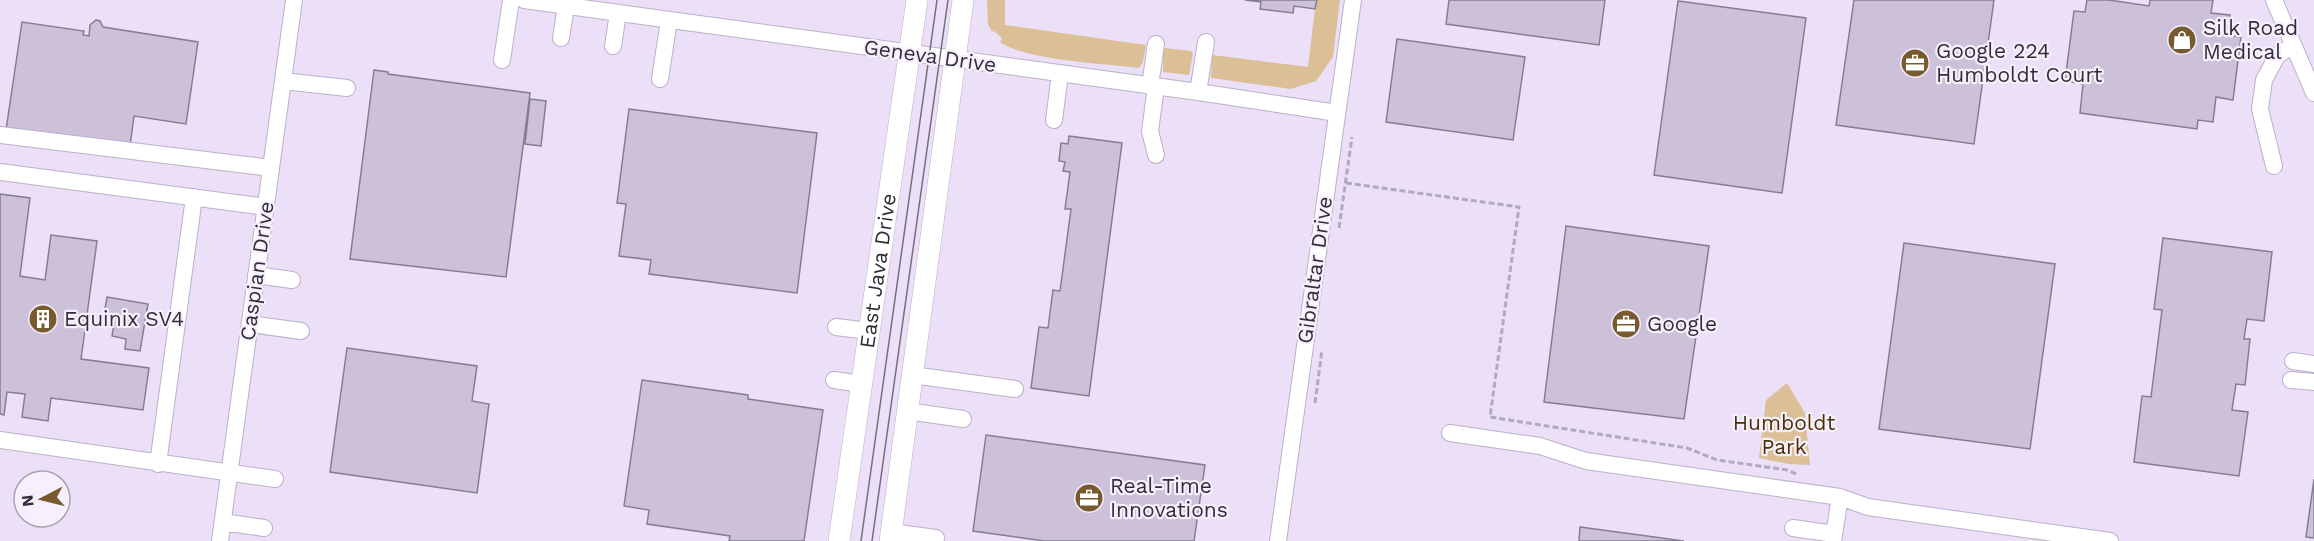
<svg xmlns="http://www.w3.org/2000/svg" width="2314" height="541" font-family="'Work Sans',sans-serif">
<style>
.green{fill:#dbbf96}
.building{fill:#ccc1d9;stroke:#877d93;stroke-width:1.5}
.lines{fill:none;stroke-linecap:round;stroke-linejoin:round}
.minor-casing{stroke:#bbb0c7;stroke-width:18}
.major-casing{stroke:#bbb0c7;stroke-width:22}
.path{stroke:#b2a9bd;stroke-width:3;stroke-dasharray:6 3;stroke-linecap:butt}
.minor{stroke:#fff;stroke-width:16}
.major{stroke:#fff;stroke-width:21}
.tram{stroke:#756f7d;stroke-width:1.5}
.labels{text-anchor:middle;stroke-width:4.5;stroke-linejoin:round;paint-order:stroke}
.poi-label{font-size:21px;fill:#322e37;stroke:#f6effe;text-anchor:start}
.street-label{font-size:21px;fill:#322e37;stroke:#f6effe}
.park-label{font-size:21px;fill:#4c3100;stroke:#f6effe}
</style>
<rect width="100%" height="100%" fill="#ebe0f8"/>
<path class="green" d="M 987,0 L 1005,0 L 1005,25 L 1146,45 L 1143,62 L 1139,68 C 1106,64 1024,60 1000,42 L 1002,38 L 994,31 L 992,32 L 988,24 Z
M 1316,0 L 1340,0 L 1333,57 L 1316,81 L 1291,89 L 1211,78 L 1212,55 L 1308,67 Z
M 1165,48 L 1191,51 L 1193,54 L 1189,75 L 1163,72 L 1163,49 Z
M 1787,383 L 1805,413 L 1810,465 L 1789,464 L 1759,458 L 1766,400 Z"/>
<path class="building" d="M 1245,0 L 1317,0 L 1315,9 L 1294,6 L 1293,13 L 1260,9 L 1261,2 Z
M 1449,0 L 1605,0 L 1599,45 L 1446,24 Z
M 1854,0 L 1994,0 L 1974,144 L 1836,125 Z
M 2087,0 L 2109,0 L 2149,6 L 2150,0 L 2213,0 L 2211,13 L 2230,15 L 2227,35 L 2241,37 L 2233,100 L 2216,97 L 2213,122 L 2198,120 L 2197,129 L 2080,113 L 2083,84 L 2065,81 L 2074,11 L 2085,12 Z
M 1678,1 L 1806,18 L 1782,193 L 1654,175 Z
M 96,20 L 100,21 L 103,27 L 198,42 L 186,124 L 134,116 L 130,146 L 6,130 L 22,22 L 84,31 L 83,35 L 89,36 L 90,25 Z
M 1397,39 L 1525,57 L 1513,140 L 1386,122 Z
M 374,70 L 388,72 L 388,74 L 530,93 L 506,277 L 350,259 Z
M 530,99 L 546,101 L 541,146 L 525,144 Z
M 629,109 L 817,133 L 797,293 L 649,274 L 651,260 L 619,256 L 626,204 L 617,203 Z
M 1069,136 L 1122,143 L 1089,396 L 1031,388 L 1039,327 L 1048,328 L 1053,290 L 1060,291 L 1071,209 L 1065,209 L 1070,172 L 1063,171 L 1065,162 L 1059,161 L 1061,143 L 1068,144 Z
M 0,194 L 30,198 L 20,276 L 45,280 L 51,235 L 97,241 L 81,359 L 149,368 L 143,410 L 51,398 L 48,421 L 22,417 L 25,394 L 7,392 L 4,415 L 0,414 Z
M 1566,226 L 1709,246 L 1684,419 L 1544,402 Z
M 2163,238 L 2272,252 L 2264,321 L 2247,319 L 2244,339 L 2250,339 L 2245,385 L 2236,384 L 2232,410 L 2248,412 L 2239,476 L 2134,462 L 2142,396 L 2151,397 L 2162,310 L 2154,309 Z
M 1904,243 L 2055,264 L 2030,449 L 1879,429 Z
M 107,297 L 148,304 L 140,351 L 125,349 L 126,339 L 112,336 L 114,323 L 103,321 Z
M 347,348 L 477,366 L 472,401 L 489,404 L 477,493 L 330,472 Z
M 642,380 L 748,395 L 748,399 L 823,410 L 804,541 L 729,541 L 730,536 L 647,524 L 649,510 L 624,506 Z
M 986,435 L 1205,465 L 1194,541 L 1044,541 L 973,531 Z
M 2314,479 L 2314,538 L 2306,537 Z
M 1580,527 L 1684,541 L 1579,541 Z"/>
<g class="lines">
<g class="minor-casing">
<path id="minor" d="M 524,0 L 1198,92 L 1337,113
M 2274,0 L 2314,93
M 561,38 L 566,6
M 613,46 L 618,13
M 502,60 L 511,0
M 660,79 L 669,20
M 283,81 L 347,88
M 1150,86 L 1156,44
M 1156,87 L 1150,131 L 1156,155
M 1198,92 L 1206,42
M 1054,120 L 1060,74
M 0,135 L 271,168
M 2274,166 L 2260,109 L 2264,80 L 2277,56 L 2293,45
M 0,172 L 266,207
M 256,275 L 292,280
M 250,324 L 301,331
M 836,327 L 869,331
M 2293,361 L 2314,364
M 912,375 L 1015,389
M 834,380 L 861,384
M 2291,380 L 2314,382
M 907,411 L 963,419
M 1450,433 L 1540,446 L 1586,461 L 1840,497 L 1868,507 L 2110,541
M 0,440 L 275,479
M 158,464 L 194,197
M 223,522 L 264,528
M 1793,528 L 1834,534
M 891,532 L 936,538
M 220,541 L 294,0
M 1278,541 L 1353,0
M 1833,541 L 1840,497"/>
</g>
<g class="major-casing">
<g id="major">
<path id="s1" d="M 839,541 L 917,0"/>
<path d="M 890,541 L 963,0"/>
</g>
</g>
<path class="path" d="M 1346,183 L 1519,207 L 1490,417 L 1687,448 L 1717,460 L 1788,470 L 1796,474
M 1339,228 L 1352,137
M 1315,403 L 1322,350"/>
<use href="#minor" class="minor"/>
<use href="#major" class="major"/>
<path class="tram" d="M 861,541 L 937,0
M 872,541 L 948,0"/>
</g>
<defs>
<g id="shop-disc" transform="scale(1.5)"><circle r="9.5" fill="#775a2e" stroke="#f6effe"/><path d="M-5-2.5h2.3a2.7 3.5 0 0 1 5.4 0H5L5.5 6h-11ZM-1.5-2.5h3a1.5 2.3 0 0 0-3 0Z" fill="#fff"/></g>
<g id="office-disc" transform="scale(1.5)"><circle r="9.5" fill="#775a2e" stroke="#f6effe"/><path d="M-6-3h4V-5.5h4V-3h4V5H-6ZM-1-4.5V-3h2v-1.5ZM-6 0V1H6V0Z" fill="#fff"/></g>
<g id="building-disc" transform="scale(1.5)"><circle r="9.5" fill="#775a2e" stroke="#f6effe"/><path d="M-4-6H4V6H1V3H-1V6H-4ZM-2.5-4.3h1.7v1.8h-1.7ZM.8-4.3h1.7v1.8H.8ZM-2.5-1h1.7V.8h-1.7ZM.8-1h1.7V.8H.8Z" fill="#fff"/></g>
</defs>
<g fill-rule="evenodd">
<use href="#shop-disc" x="2182" y="40"/>
<use href="#office-disc" x="1915" y="63"/>
<use href="#building-disc" x="43" y="319"/>
<use href="#office-disc" x="1626" y="324"/>
<use href="#office-disc" x="1089" y="498"/>
</g>
<g class="labels">
<g class="poi-label">
<text x="2203" y="35">Silk Road<tspan x="2203" dy="24">Medical</tspan></text>
<text x="1936" y="58">Google 224<tspan x="1936" dy="24">Humboldt Court</tspan></text>
<text x="64" y="326">Equinix SV4</text>
<text x="1647" y="331">Google</text>
<text x="1110" y="493">Real-Time<tspan x="1110" dy="24">Innovations</tspan></text>
</g>
<g class="street-label">
<text transform="translate(930 56) rotate(8)" y="7">Geneva Drive</text>
<text dy="7" stroke="none"><textPath href="#s1" startOffset="273">East Java Drive</textPath></text>
<text transform="translate(1315 270) rotate(-82)" y="7">Gibraltar Drive</text>
<text transform="translate(257 271) rotate(-82)" y="7">Caspian Drive</text>
</g>
<g class="park-label">
<text x="1784" y="430">Humboldt<tspan x="1784" dy="24">Park</tspan></text>
</g>
</g>
<g transform="translate(42 499) rotate(263)"><circle r="28" fill="#f6effe" stroke="#a8a2ae" stroke-width="1.5"/>
<path d="M0-4.5L10 22L0 15L-10 22Z" fill="#775a2e"/>
<text y="-9" font-size="16" font-weight="bold" text-anchor="middle" fill="#322e37">N</text>
</g>
</svg>
